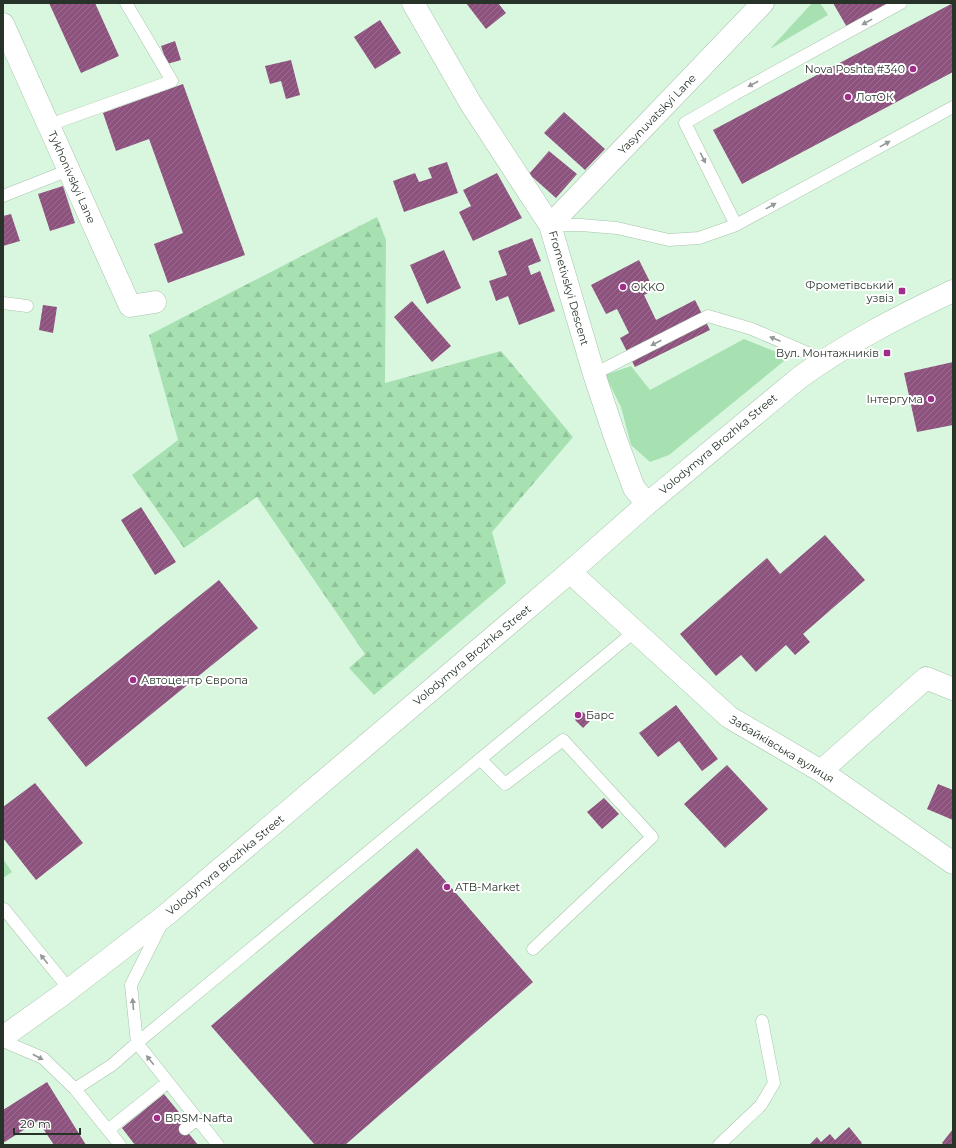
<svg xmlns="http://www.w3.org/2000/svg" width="956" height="1148" font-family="Montserrat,sans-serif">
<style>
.grass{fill:#a7e1b2}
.forest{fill:url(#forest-firs)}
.building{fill:url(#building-hatch)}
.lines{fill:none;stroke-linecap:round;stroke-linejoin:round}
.lane-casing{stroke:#a7c4ac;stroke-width:13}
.street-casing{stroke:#a7c4ac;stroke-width:23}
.secondary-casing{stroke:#a7c4ac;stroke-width:23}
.lane{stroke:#fff;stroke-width:12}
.street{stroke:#fff;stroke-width:22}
.secondary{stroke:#fff;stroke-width:22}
.oneway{fill:#939994}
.poi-dot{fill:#9f2d89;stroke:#fff;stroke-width:1.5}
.labels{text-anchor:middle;stroke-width:4;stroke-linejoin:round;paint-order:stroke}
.poi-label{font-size:11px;fill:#273329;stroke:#fff;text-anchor:start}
.street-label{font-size:11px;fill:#273329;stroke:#fff}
</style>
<defs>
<pattern id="forest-firs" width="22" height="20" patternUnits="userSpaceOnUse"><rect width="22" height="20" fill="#a7e1b2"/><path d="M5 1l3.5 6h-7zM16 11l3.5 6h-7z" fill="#90c299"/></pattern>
<pattern id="building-hatch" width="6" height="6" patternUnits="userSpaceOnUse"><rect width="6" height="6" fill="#8e527f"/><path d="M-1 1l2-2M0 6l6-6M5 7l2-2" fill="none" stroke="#9a6e8f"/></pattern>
</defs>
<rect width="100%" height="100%" fill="#d8f7de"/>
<path class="grass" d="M 812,3 L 820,3 L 828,15 L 770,49 Z
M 744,339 L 789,357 L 669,455 L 650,462 L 631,445 L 621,407 L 605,375 L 631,366 L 650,390 Z
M 3,859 L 12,872 L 3,878 Z"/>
<path class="forest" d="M 377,217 L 386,240 L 385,383 L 501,351 L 573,437 L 492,532 L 506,583 L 374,695 L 349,668 L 365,654 L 257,497 L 184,548 L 132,475 L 178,440 L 149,335 Z"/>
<path class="building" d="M 49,3 L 95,3 L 119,56 L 81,73 Z
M 466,3 L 498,3 L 506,13 L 486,29 Z
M 833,3 L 894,3 L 848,29 Z
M 953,3 L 953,72 L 742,184 L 713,130 Z
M 380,20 L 401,53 L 375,69 L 354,37 Z
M 175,41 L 181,60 L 167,64 L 161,46 Z
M 291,60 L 300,95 L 286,99 L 281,81 L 270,84 L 265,66 Z
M 183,84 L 245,255 L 168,283 L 154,244 L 183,233 L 149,139 L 116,151 L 103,113 Z
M 564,112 L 605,149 L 585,170 L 544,133 Z
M 549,151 L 577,174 L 556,198 L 529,174 Z
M 447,162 L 458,193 L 404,212 L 393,181 L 415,173 L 419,182 L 432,178 L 428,168 Z
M 497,173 L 522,218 L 473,241 L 459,212 L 471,206 L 463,190 Z
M 63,186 L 75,223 L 50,231 L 38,194 Z
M 11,214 L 20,241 L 3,246 L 3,216 Z
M 532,238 L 541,261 L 528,266 L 531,275 L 540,271 L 555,311 L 519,325 L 508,296 L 496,301 L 489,281 L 507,275 L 498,251 Z
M 444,250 L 461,288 L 427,304 L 410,265 Z
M 639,260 L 654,290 L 644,295 L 656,320 L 695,300 L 710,330 L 635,367 L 620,338 L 629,333 L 617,309 L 606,314 L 591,285 Z
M 412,301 L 451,346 L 432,362 L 394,317 Z
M 43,305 L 57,307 L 53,333 L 39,330 Z
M 953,362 L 953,425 L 917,432 L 904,373 Z
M 141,507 L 176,562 L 155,575 L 121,520 Z
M 825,535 L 865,580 L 803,634 L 810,642 L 795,655 L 786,645 L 756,672 L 741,655 L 716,676 L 680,634 L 767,558 L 780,574 Z
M 219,580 L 258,628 L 86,767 L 47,718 Z
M 676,705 L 718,759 L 702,771 L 679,741 L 658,757 L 639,733 Z
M 583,712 L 591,720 L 583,728 L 575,720 Z
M 727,765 L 768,809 L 725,848 L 684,804 Z
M 35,783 L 83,843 L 36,880 L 3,838 L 3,807 Z
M 938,784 L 953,790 L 953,820 L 927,809 Z
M 604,798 L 619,814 L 602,829 L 587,812 Z
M 417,848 L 533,982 L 345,1145 L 315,1145 L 211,1026 Z
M 47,1082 L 86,1145 L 54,1145 L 38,1121 L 3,1143 L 3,1110 Z
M 164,1094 L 182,1116 L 178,1120 L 198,1145 L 135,1145 L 122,1128 Z
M 849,1127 L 862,1143 L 860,1145 L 809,1145 L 817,1137 L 821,1142 L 830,1134 L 835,1140 Z
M 953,1129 L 953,1145 L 944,1145 L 942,1143 Z"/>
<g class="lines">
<g class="lane-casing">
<path id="lane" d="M 49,125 L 172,81 L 126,3
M 3,196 L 69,170
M 550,225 L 581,225 L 617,228 L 669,240 L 699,238 L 736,225 L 953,107
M 736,225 L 685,123 L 735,94 L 901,3
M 3,303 L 27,306
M 594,374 L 708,316 L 752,329 L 824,360
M 480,759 L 505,784 L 563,740 L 652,837 L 533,949
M 3,910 L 4,909 L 69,989
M 162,923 L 131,985 L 137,1043 L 218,1145
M 3,1041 L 43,1058 L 75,1089 L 120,1145
M 75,1089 L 112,1065 L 137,1043 L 634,632
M 185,1129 L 197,1119
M 108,1130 L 168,1082
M 719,1145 L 761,1105 L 774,1083 L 762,1021"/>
</g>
<g class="street-casing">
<path id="street" d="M 413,3 L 471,104 L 550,225 L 594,374 L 615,437 L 634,488 L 647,504
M 3,24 L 130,306 L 155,302
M 550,225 L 763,3
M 570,572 L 729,717 L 821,771 L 953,863
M 821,771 L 926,678 L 953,689"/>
</g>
<g class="secondary-casing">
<path id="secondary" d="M 3,1037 L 62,995 L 166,915 L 570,572 L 647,504 L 799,378 C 847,343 900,316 953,291"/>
</g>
<use href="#lane" class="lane"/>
<use href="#street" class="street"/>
<use href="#secondary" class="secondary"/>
</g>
<defs><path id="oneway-solid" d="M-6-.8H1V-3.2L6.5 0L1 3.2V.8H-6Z"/></defs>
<g class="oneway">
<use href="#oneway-solid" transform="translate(867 22) rotate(151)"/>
<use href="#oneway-solid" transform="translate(753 84) rotate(152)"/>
<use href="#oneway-solid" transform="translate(885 144) rotate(-29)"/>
<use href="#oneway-solid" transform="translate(703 158) rotate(63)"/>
<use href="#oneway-solid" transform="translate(771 206) rotate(-29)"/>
<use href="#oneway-solid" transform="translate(775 339) rotate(-157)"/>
<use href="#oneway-solid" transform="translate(656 343) rotate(153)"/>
<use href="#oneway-solid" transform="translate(44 959) rotate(-129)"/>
<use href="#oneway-solid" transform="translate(133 1004) rotate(-95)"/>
<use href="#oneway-solid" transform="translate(38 1057) rotate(28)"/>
<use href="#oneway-solid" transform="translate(150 1060) rotate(-129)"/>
</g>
<g class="poi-dot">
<circle cx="913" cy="69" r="4"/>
<circle cx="848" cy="97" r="4"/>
<circle cx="623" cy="287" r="4"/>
<rect x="898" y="287" width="8" height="8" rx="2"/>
<rect x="883" y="349" width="8" height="8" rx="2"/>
<circle cx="931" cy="399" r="4"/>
<circle cx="133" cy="680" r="4"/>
<circle cx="578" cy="715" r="4"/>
<circle cx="447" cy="887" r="4"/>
<circle cx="157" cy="1118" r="4"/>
</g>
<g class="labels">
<g class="poi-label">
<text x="905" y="73" text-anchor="end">Nova Poshta #340</text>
<text x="856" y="101">ЛотОК</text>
<text x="894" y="289" text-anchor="end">Фрометівський<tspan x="894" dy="13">узвіз</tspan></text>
<text x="631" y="291">OKKO</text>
<text x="879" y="357" text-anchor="end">Вул. Монтажників</text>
<text x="923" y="403" text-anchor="end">Інтергума</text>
<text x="141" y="684">Автоцентр Європа</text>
<text x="586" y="719">Барс</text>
<text x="455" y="891">ATB-Market</text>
<text x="165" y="1122">BRSM-Nafta</text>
</g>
<g class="street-label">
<text transform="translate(657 114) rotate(-46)" y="4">Yasynuvatskyi Lane</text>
<text transform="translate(72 177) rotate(66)" y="4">Tykhonivskyi Lane</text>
<text transform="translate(569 288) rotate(74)" y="4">Frometivskyi Descent</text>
<text transform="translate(718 444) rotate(-40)" y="4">Volodymyra Brozhka Street</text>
<text transform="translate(472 655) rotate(-40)" y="4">Volodymyra Brozhka Street</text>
<text transform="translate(782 749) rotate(31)" y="4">Забайківська вулиця</text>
<text transform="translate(225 865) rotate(-40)" y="4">Volodymyra Brozhka Street</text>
</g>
</g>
<rect width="956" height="1148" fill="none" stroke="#273329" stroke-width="8"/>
<path d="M14 1128v6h66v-6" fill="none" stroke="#273329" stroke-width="2"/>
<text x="20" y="1128" font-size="12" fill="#273329" stroke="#ffffff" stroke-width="3" paint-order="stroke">20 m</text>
</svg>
